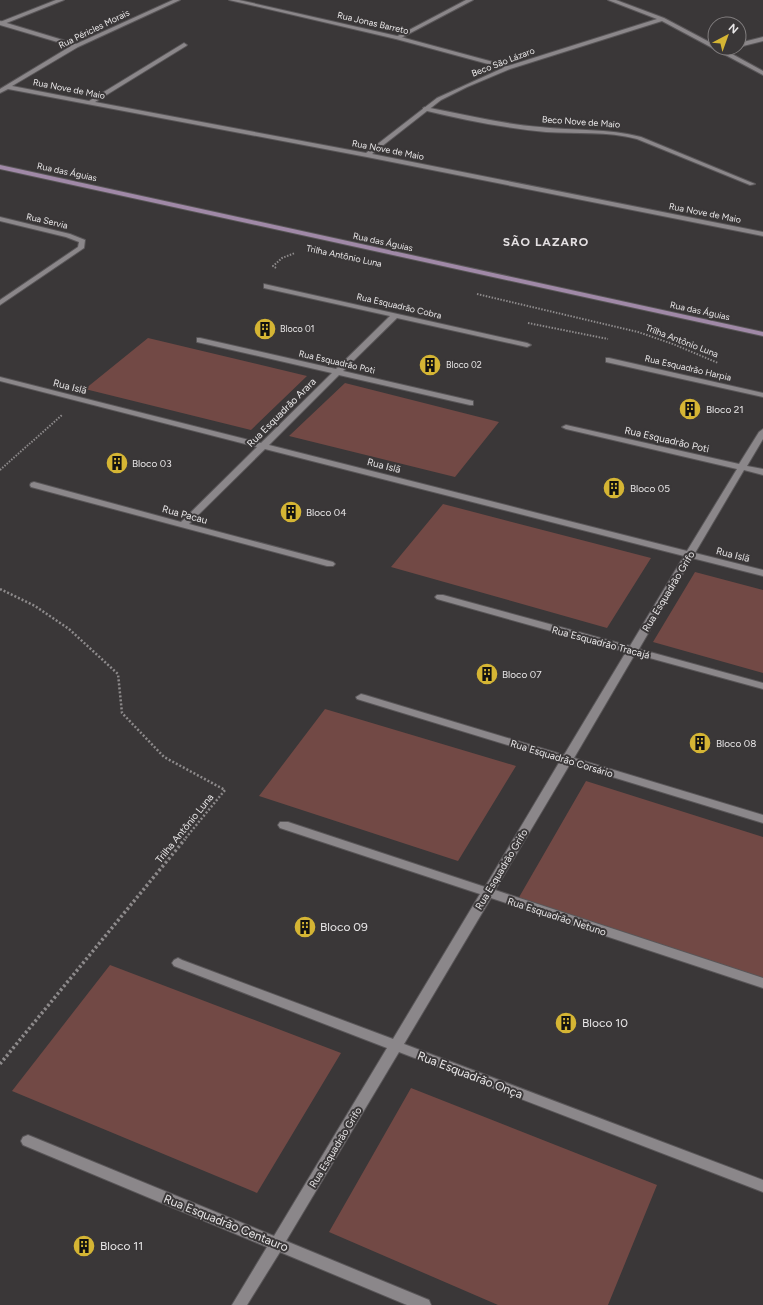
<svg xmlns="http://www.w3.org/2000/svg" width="763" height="1305" font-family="Figtree,sans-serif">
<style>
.green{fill:#724945}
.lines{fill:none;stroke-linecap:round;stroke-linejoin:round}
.lane-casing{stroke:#595658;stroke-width:2}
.street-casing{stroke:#595658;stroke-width:2}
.secondary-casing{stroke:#595658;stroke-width:2}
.path-far2{stroke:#8d8a8b;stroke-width:2;stroke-dasharray:1.5 1.5;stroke-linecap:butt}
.path-far1{stroke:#8d8a8b;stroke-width:2.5;stroke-dasharray:2 2;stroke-linecap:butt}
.path{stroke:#8d8a8b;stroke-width:3.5;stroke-dasharray:2.5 2.5;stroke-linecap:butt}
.lane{fill:#8b878a;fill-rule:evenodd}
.street{fill:#8b878a;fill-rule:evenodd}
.secondary{fill:#a089a7;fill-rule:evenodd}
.labels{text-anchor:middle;stroke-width:4;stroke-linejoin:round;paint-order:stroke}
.far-street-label{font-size:9px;fill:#e9e7e8;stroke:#3a3738}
.far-poi-label{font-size:9px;fill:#e9e7e8;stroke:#3a3738;text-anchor:start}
.street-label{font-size:10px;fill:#e9e7e8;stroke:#3a3738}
.poi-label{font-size:10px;fill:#e9e7e8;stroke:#3a3738;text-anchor:start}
.far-district-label{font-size:12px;font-weight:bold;letter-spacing:1px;fill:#e4e0e2;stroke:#3a3738}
.near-poi-label{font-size:12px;fill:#e9e7e8;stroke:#3a3738;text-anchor:start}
.near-street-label{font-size:12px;fill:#e9e7e8;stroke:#3a3738}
</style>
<rect width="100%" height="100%" fill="#3a3738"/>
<path class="green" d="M 148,338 L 307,376 L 251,430 L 85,389 Z
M 345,383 L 499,422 L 455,477 L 289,436 Z
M 443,504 L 651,558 L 607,628 L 391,567 Z
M 695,572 L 763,590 L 763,673 L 653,642 Z
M 325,709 L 516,766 L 458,861 L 259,796 Z
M 586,781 L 763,837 L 763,983 L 518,899 Z
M 110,965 L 341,1053 L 257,1193 L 12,1091 Z
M 411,1088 L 657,1185 L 608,1305 L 498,1305 L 329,1232 Z"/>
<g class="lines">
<g class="lane-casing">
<path id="lane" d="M 56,0 L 64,0 L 4,24 L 0,24 L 0,22 Z
M 466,0 L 473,0 L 399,39 L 394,38 Z
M 425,107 C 463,114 501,124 540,127 C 574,131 608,128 641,137 L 755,184 L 750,185 L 637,139 C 607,131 577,134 546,132 C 505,128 463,120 423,110 L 423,108 Z"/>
</g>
<g class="street-casing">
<path id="street" d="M 173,0 L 180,0 L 78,47 L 12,86 L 89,101 L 184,43 L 187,45 L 186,46 L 95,102 L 366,153 L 437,98 L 503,68 L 396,39 L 229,0 L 239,0 L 397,36 L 508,66 L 657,19 L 608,0 L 616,0 L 664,18 L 715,45 L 715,48 L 721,48 L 763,71 L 763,75 L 662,21 L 510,69 L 467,87 L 441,100 L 372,154 L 763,232 L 763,236 L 367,157 L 8,89 L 0,93 L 0,89 L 71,46 L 0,25 L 0,21 L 76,44 Z
M 763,37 L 763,41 L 739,47 L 739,43 Z
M 0,217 L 70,234 L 85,240 L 84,248 L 0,305 L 0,300 L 78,247 L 79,242 L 66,237 L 0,221 Z
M 264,284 L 527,343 L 531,345 L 527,347 L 397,318 L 343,371 L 473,401 L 473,405 L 470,405 L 339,375 L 269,445 L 687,551 L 737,469 L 566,429 L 562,427 L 566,425 L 739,464 L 759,432 L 763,429 L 763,439 L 747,466 L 763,469 L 763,475 L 744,470 L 695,553 L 763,570 L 763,576 L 692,558 L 639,649 L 763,683 L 763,689 L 635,654 L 574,758 L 763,815 L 763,823 L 570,764 L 495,890 L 763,978 L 763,988 L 491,898 L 404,1044 L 763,1180 L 763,1192 L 399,1052 L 286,1241 L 429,1300 L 431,1305 L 407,1305 L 280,1252 L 247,1305 L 232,1305 L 267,1247 L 23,1145 L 21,1141 L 23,1137 L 28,1135 L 33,1137 L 274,1236 L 387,1048 L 174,966 L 172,963 L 174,960 L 178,958 L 182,960 L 393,1039 L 480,894 L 280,828 L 278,825 L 280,822 L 288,822 L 485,887 L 560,761 L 357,699 L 356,697 L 361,694 L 365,695 L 564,755 L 626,652 L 437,599 L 435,597 L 437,595 L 443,595 L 630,646 L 684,556 L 265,449 L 189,524 L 333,562 L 335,564 L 333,566 L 327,566 L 31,487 L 30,485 L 31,483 L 34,482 L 181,522 L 257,447 L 0,381 L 0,377 L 261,443 L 332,373 L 197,342 L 197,338 L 200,338 L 336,369 L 390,316 L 264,288 Z
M 606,358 L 609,358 L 763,393 L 763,397 L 606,362 Z"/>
</g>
<g class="secondary-casing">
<path id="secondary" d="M 0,165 L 763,332 L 763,336 L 0,169 Z"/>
</g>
<path class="path-far2" d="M 276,268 L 273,266 L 282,258 L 295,253
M 477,294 L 638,332 L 673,344 L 718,363
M 528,323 L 608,339
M 0,470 L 62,415"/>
<path class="path-far1" d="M 0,589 L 35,606 L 69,629 L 118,674 L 122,713 L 164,757 L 225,790 L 184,840"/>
<path class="path" d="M 0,1064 L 185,839"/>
<use href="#lane" class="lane"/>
<use href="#street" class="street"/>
<use href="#secondary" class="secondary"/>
</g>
<defs>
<g id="building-disc" transform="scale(1.15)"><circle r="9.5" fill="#d5b534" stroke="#3a3738"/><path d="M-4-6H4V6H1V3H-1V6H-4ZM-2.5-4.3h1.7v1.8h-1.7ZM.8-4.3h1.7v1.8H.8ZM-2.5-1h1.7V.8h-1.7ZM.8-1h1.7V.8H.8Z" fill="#111"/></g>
</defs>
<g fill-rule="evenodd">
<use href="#building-disc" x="265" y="329"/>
<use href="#building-disc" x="430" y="365"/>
<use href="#building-disc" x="690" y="409"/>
<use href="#building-disc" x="117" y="463"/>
<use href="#building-disc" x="614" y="488"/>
<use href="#building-disc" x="291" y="512"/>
<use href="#building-disc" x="487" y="674"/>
<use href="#building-disc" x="700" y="743"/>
<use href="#building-disc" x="305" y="927"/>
<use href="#building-disc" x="566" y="1023"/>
<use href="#building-disc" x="84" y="1246"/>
</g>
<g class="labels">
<g class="far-street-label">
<text transform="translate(373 23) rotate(13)" y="3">Rua Jonas Barreto</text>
<text transform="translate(94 29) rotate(-26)" y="3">Rua Péricles Morais</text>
<text transform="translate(503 62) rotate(-21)" y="3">Beco São Lázaro</text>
<text transform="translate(69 89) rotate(11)" y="3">Rua Nove de Maio</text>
<text transform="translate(581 122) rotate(4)" y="3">Beco Nove de Maio</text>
<text transform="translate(388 150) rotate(11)" y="3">Rua Nove de Maio</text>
<text transform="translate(67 172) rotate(12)" y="3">Rua das Águias</text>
<text transform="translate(705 213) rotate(11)" y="3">Rua Nove de Maio</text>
<text transform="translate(47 221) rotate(13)" y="3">Rua Servia</text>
<text transform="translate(383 242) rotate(12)" y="3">Rua das Águias</text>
<text transform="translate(344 256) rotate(12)" y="3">Trilha Antônio Luna</text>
<text transform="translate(399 306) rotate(13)" y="3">Rua Esquadrão Cobra</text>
<text transform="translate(700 311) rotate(12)" y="3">Rua das Águias</text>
<text transform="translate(682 341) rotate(21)" y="3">Trilha Antônio Luna</text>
<text transform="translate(337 362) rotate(13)" y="3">Rua Esquadrão Poti</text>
<text transform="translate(688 368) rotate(13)" y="3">Rua Esquadrão Harpia</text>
</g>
<g class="far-poi-label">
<text x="280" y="332">Bloco 01</text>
<text x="446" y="368">Bloco 02</text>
</g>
<g class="street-label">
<text transform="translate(70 386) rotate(14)" y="4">Rua Islã</text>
<text transform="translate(281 412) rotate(-45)" y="4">Rua Esquadrão Arara</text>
<text transform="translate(667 439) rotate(13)" y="4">Rua Esquadrão Poti</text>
<text transform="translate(384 465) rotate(14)" y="4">Rua Islã</text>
<text transform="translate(185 514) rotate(15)" y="4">Rua Pacau</text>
<text transform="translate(733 554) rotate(14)" y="4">Rua Islã</text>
<text transform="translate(668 591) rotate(-59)" y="4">Rua Esquadrão Grifo</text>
<text transform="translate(601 642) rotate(15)" y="4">Rua Esquadrão Tracajá</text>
<text transform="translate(562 758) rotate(17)" y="4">Rua Esquadrão Corsário</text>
<text transform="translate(184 828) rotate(-51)" y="4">Trilha Antônio Luna</text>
<text transform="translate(501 869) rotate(-59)" y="4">Rua Esquadrão Grifo</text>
<text transform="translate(557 916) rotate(18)" y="4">Rua Esquadrão Netuno</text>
<text transform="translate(335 1147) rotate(-59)" y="4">Rua Esquadrão Grifo</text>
</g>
<g class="poi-label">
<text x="706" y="413">Bloco 21</text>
<text x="132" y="467">Bloco 03</text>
<text x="630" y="492">Bloco 05</text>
<text x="306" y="516">Bloco 04</text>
<text x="502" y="678">Bloco 07</text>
<text x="716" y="747">Bloco 08</text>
</g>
<g class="far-district-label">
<text x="546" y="246">SÃO LAZARO</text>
</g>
<g class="near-poi-label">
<text x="320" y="931">Bloco 09</text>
<text x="582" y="1027">Bloco 10</text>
<text x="100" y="1250">Bloco 11</text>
</g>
<g class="near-street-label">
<text transform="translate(470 1075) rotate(21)" y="4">Rua Esquadrão Onça</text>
<text transform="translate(226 1223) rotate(22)" y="4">Rua Esquadrão Centauro</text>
</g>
</g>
<g transform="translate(727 36) rotate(41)"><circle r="19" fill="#3a3738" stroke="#807d7e"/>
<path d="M0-3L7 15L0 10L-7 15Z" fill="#d5b534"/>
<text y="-6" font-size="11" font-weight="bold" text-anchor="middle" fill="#e9e7e8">N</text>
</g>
</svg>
